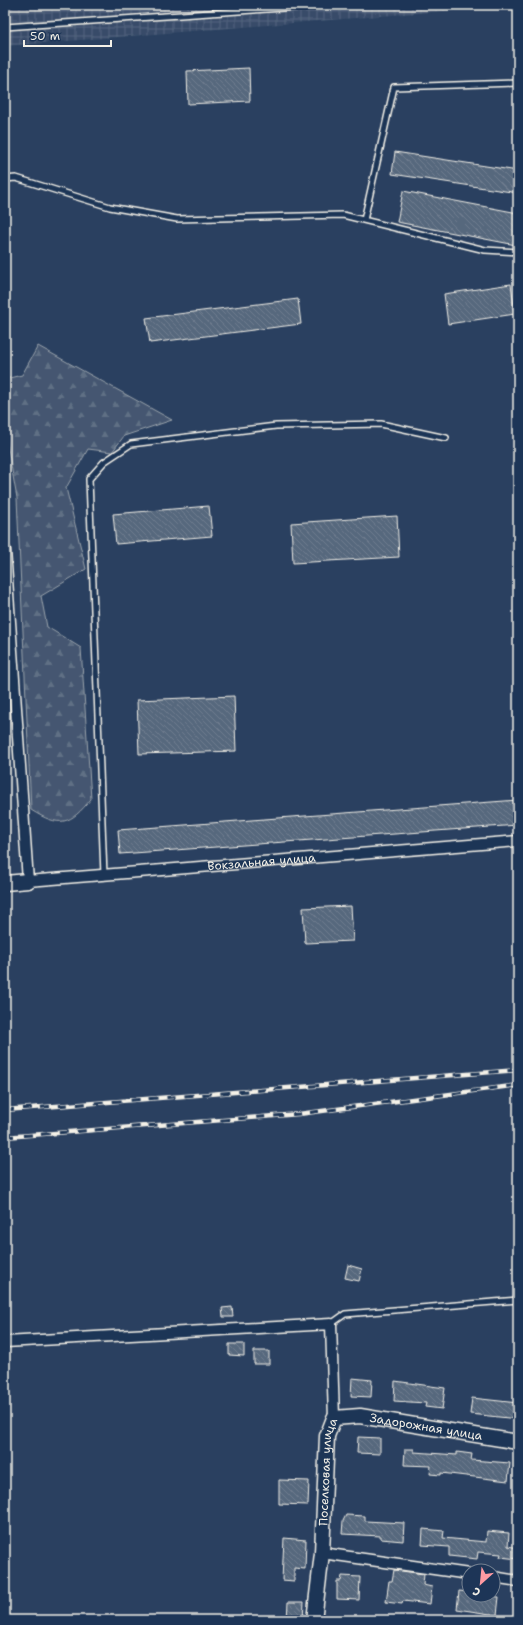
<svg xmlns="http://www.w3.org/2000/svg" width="523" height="1625" font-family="'Shantell Sans',sans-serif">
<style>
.industrial{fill:url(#industrial-grid)}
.forest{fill:url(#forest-firs);stroke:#9ca4ac}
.building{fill:url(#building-back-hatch);stroke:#f4f1e8}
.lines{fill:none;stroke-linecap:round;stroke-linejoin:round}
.lane-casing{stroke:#f4f1e8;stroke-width:8}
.street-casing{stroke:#f4f1e8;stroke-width:13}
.secondary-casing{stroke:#f4f1e8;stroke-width:17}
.lane{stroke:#1d3557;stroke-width:5}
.street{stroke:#1d3557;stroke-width:10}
.secondary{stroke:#1d3557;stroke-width:14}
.rail-casing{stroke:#f4f1e8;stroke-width:4.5}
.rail{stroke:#1d3557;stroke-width:3;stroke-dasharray:9;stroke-linecap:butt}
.labels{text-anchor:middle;stroke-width:4;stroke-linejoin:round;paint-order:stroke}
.street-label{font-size:12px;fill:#f4f1e8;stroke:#1d3557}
</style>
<defs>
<pattern id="industrial-grid" width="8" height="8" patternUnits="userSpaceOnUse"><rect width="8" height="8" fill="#374c69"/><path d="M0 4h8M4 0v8" fill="none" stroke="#55667e"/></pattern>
<pattern id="forest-firs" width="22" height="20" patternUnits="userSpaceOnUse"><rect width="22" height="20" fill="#445771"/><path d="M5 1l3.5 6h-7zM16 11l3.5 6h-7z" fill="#607085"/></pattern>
<pattern id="building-back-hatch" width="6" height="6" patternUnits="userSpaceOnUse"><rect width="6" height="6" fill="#56677d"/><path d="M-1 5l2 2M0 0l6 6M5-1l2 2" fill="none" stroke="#6f7d8f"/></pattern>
</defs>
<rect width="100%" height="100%" fill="#2a4060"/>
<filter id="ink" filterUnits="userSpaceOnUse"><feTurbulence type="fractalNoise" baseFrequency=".025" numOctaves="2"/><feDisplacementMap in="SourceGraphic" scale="8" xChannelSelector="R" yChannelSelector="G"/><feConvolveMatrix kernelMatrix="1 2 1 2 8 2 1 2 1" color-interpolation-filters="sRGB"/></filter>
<g filter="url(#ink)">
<path class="industrial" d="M 5,5 L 518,5 L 5,46 Z"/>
<path class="forest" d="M 38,346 L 172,420 L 124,436 L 112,452 L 88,449 L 66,488 L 86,569 L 41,596 L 47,627 L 81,648 L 91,799 C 70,825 60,828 31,810 L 17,498 L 5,432 L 5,379 L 22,375 Z"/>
<path class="building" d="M 249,68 L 250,101 L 188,104 L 187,71 Z
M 395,152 L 518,171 L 518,193 L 392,174 Z
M 403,191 L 518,213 L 518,234 L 516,245 L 397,222 Z
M 511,284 L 515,314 L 448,324 L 444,294 Z
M 298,299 L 301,324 L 150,343 L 146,318 Z
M 209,506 L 212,536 L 116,544 L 113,514 Z
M 397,516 L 399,557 L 293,563 L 291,523 Z
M 234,696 L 236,751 L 139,754 L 137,700 Z
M 518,800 L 518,825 L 120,854 L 118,830 Z
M 351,906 L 353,941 L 305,943 L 303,908 Z
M 348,1265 L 362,1269 L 359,1281 L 345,1278 Z
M 232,1307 L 233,1317 L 223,1317 L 222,1308 Z
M 229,1344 L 244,1344 L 244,1356 L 229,1355 Z
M 254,1351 L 269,1351 L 269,1364 L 254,1364 Z
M 352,1378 L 372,1380 L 371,1397 L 351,1396 Z
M 395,1381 L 445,1388 L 442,1409 L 425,1407 L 426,1403 L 394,1401 Z
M 472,1398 L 518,1403 L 518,1419 L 470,1414 Z
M 358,1437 L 380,1438 L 380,1454 L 357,1453 Z
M 405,1449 L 414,1449 L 414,1452 L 457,1455 L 457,1452 L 472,1454 L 471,1460 L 510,1463 L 508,1481 L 441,1473 L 441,1475 L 430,1474 L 431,1466 L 404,1465 Z
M 279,1480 L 309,1481 L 308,1505 L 279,1504 Z
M 346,1515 L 365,1516 L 365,1521 L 404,1523 L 403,1541 L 381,1539 L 381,1536 L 342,1534 L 343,1521 Z
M 423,1529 L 444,1531 L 443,1538 L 486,1542 L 487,1531 L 509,1533 L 508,1546 L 518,1548 L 518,1559 L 500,1557 L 501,1554 L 478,1552 L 477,1559 L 449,1556 L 449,1547 L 422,1545 Z
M 284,1538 L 306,1540 L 305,1569 L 294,1568 L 294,1581 L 282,1580 Z
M 394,1570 L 424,1574 L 423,1585 L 432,1587 L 430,1604 L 403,1601 L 402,1604 L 386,1602 L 389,1581 L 392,1581 Z
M 342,1576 L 360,1577 L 359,1600 L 337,1599 L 337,1581 L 341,1581 Z
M 459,1591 L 469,1592 L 469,1595 L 499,1597 L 497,1615 L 457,1609 Z
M 288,1602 L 304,1602 L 303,1620 L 287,1620 Z"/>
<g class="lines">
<g class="lane-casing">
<path id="lane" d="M 5,27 L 327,5
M 5,179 L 16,178 L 110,207 L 177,219 L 343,215 L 485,250 L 518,252
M 364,220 L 394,87 L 518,83
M 104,875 L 89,479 L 104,462 L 131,444 L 276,426 L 381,424 L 446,438
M 331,1324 L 345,1314 L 518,1300"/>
</g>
<g class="street-casing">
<g id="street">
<path id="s1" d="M 5,550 L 28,881 L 518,841"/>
<path d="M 5,1342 L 331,1324 L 334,1418"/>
<path d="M 322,1553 L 469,1574"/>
<path d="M 493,1577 L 518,1581"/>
</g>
</g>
<g class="secondary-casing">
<g id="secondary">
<path d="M 5,883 L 28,881"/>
<path id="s2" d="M 314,1620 L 322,1553 L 327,1436 L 334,1418 L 360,1416 L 518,1442"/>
</g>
</g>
<use href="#lane" class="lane"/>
<use href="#street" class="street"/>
<use href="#secondary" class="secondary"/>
<g class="rail-casing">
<path id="rail" d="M 5,1110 L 518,1070
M 5,1137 L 299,1114 L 518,1085"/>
</g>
<use href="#rail" class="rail"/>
</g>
</g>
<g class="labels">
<g class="street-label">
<text dy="4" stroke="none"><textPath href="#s1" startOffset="566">Вокзальная улица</textPath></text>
<text dy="4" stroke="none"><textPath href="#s2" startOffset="297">Задорожная улица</textPath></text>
<text dy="4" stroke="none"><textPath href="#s2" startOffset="149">Поселковая улица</textPath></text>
</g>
</g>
<rect width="523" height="1625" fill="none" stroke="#1d3557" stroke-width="20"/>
<rect x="10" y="10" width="503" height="1605" fill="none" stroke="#f4f1e8" stroke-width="1.5" filter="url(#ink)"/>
<g transform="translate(481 1583) rotate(207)"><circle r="19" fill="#1d3557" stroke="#738091"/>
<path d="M0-3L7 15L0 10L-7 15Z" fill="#ff9aa2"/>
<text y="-6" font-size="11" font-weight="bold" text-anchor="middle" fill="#f4f1e8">С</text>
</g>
<path d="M24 40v6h87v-6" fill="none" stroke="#f4f1e8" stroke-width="2"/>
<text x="30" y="40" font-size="12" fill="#f4f1e8" stroke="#1d3557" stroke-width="3" paint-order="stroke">50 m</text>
</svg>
